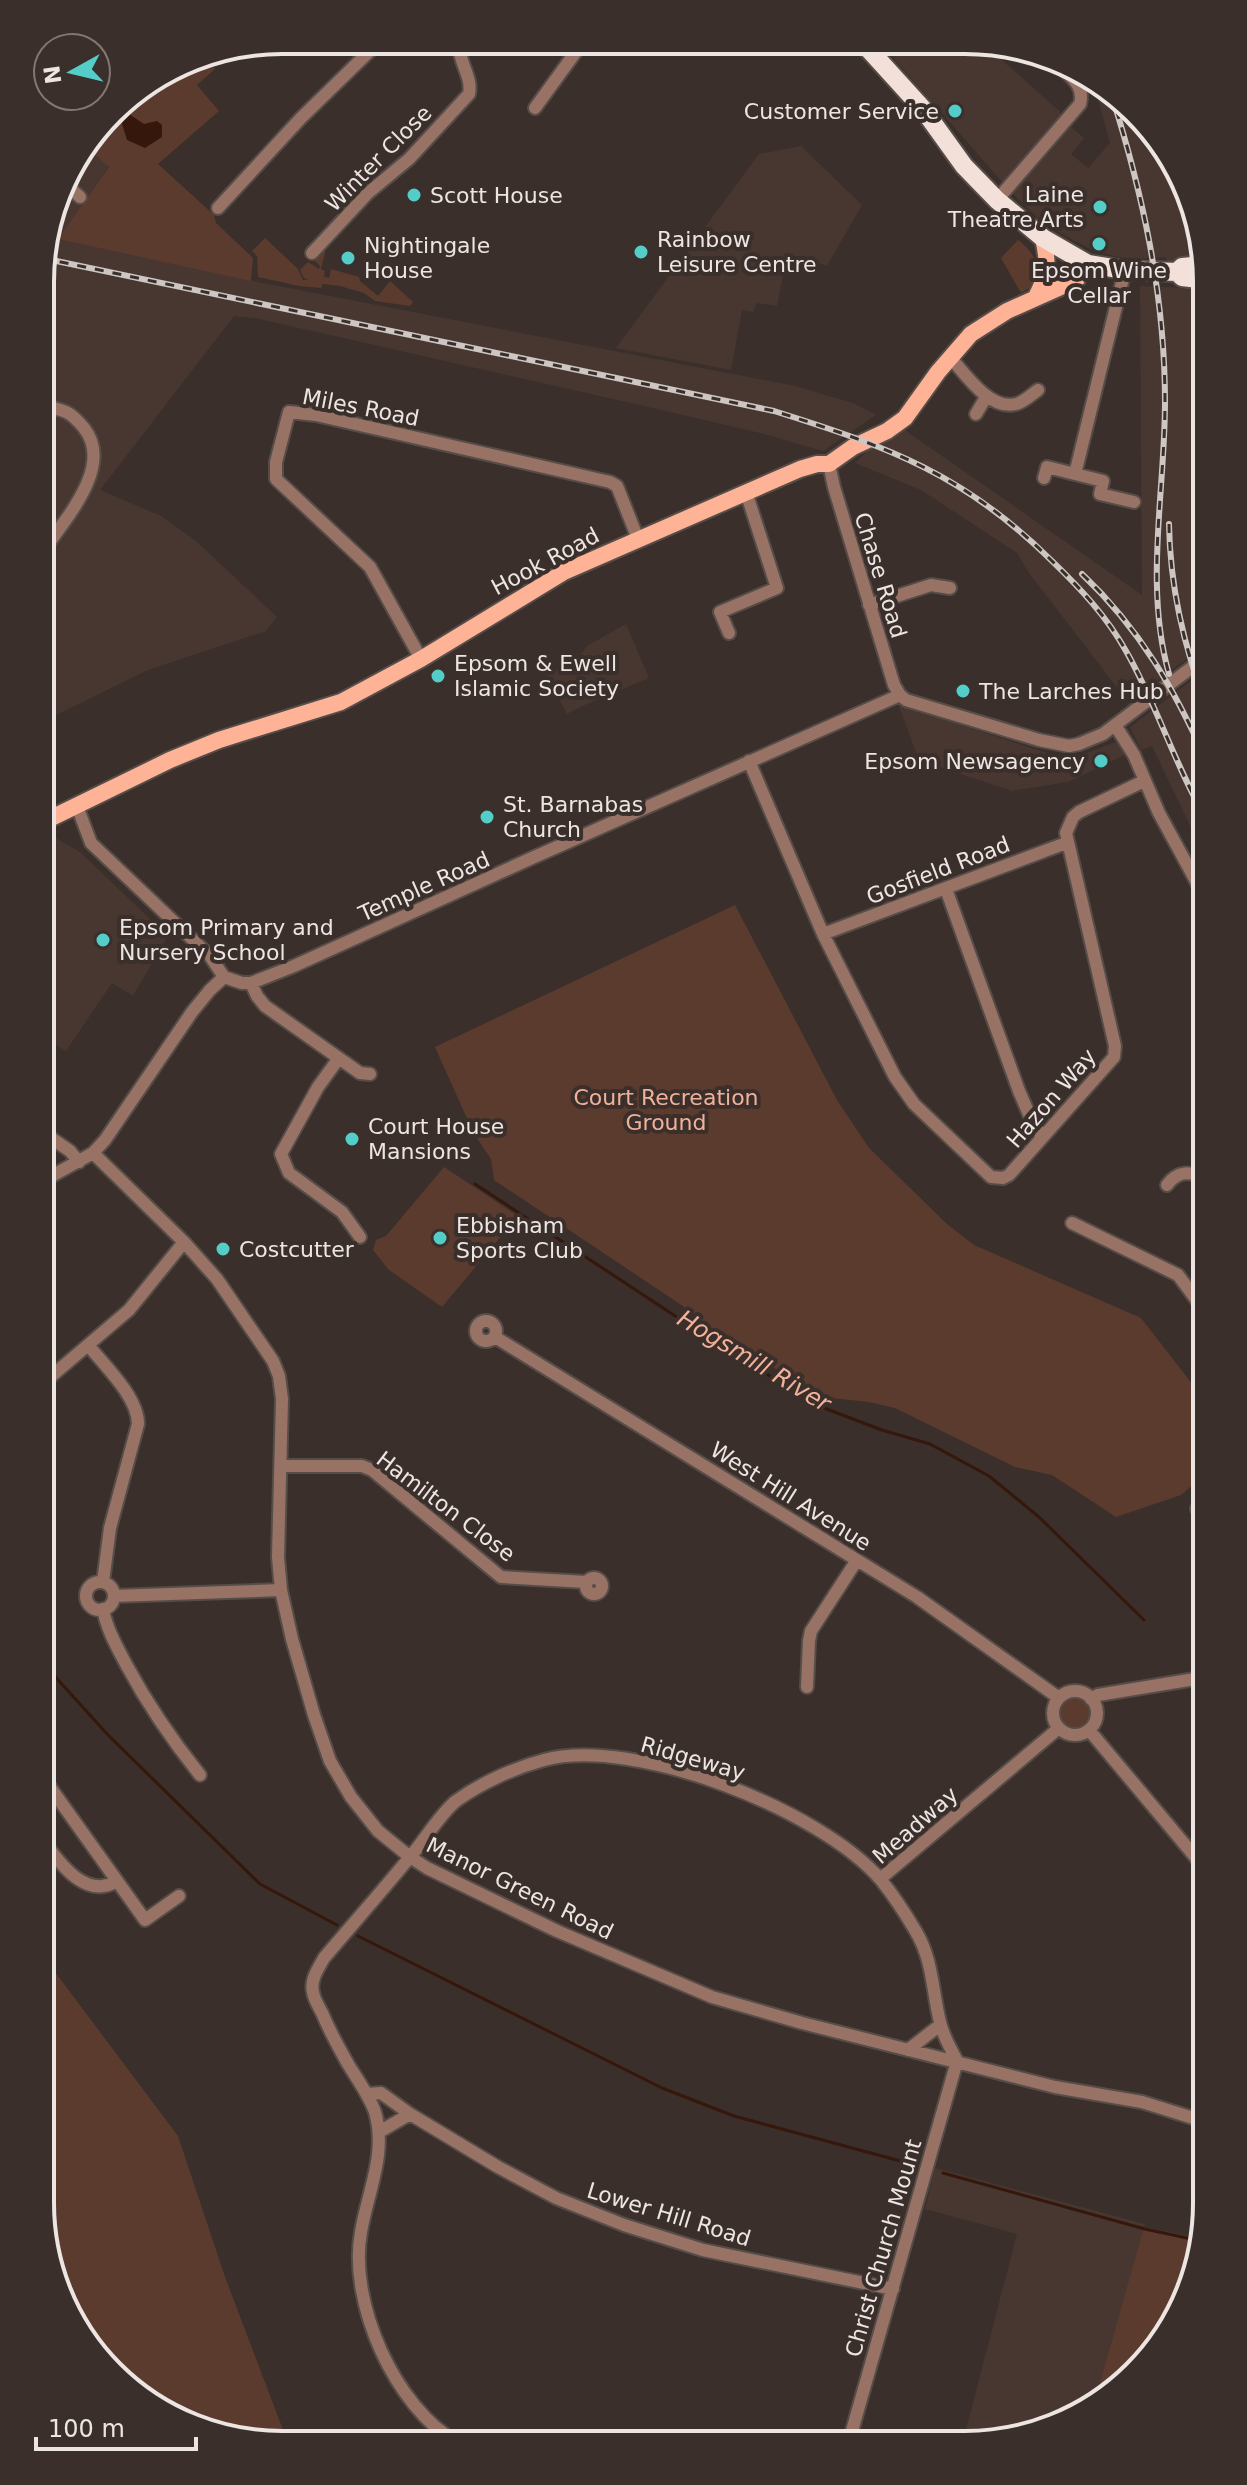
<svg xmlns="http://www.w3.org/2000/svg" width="1247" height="2485" font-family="'DejaVu Sans',sans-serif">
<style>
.built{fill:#483730}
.green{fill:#5c3b2f}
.water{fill:#36170b}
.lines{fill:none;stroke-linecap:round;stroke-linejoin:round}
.stream{stroke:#36170b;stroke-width:3}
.minor-casing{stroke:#564c48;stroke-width:16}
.major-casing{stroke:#564c48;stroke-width:20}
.highway-casing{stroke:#564c48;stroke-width:22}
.minor{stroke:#987365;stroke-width:12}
.major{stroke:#feb296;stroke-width:16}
.highway{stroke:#f3e0d9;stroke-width:18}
.rail-casing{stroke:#cdc6c2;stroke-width:6}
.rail{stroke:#3a2f2b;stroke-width:3;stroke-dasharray:9;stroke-linecap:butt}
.poi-dot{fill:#54cdc8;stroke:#3a2f2b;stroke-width:3}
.labels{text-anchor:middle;stroke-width:8;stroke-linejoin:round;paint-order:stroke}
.poi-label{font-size:22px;fill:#ece5e2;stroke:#3a2f2b;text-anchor:start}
.street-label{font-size:22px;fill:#ece5e2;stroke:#3a2f2b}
.park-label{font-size:22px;fill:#f1b098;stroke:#3a2f2b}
.water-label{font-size:24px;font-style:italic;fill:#f2b198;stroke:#3a2f2b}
.rim{fill:none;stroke:#ece5e2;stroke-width:4}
</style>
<rect width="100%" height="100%" fill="#3a2f2b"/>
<path class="built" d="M 881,44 L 984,44 L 1059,111 L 1072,128 L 1084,138 L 1071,154 L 1088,168 L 1110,143 L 1094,85 L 1125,100 L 1194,205 L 1207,282 L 1207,591 L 1197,593 L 1193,591 L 1196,609 L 1207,633 L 1207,643 L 1129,703 L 1029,573 L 1017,553 L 921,490 L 855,463 L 870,448 L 907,426 L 906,431 L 1142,595 L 1140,286 L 1185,288 L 1165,257 L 1137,259 L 1118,257 L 1094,251 L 1045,225 L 1012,193 Z
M 801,146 L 862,205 L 827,266 L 807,259 L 805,263 L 786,260 L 777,306 L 756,303 L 754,312 L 742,310 L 731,370 L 616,348 L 759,154 Z
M 86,147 L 109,166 L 59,239 L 258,282 L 795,386 L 853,403 L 876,415 L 823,451 L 760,433 L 644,406 L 255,318 L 234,316 L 100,490 L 161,516 L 196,541 L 277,617 L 266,631 L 148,670 L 42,722 L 42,251 L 65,174 Z
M 626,624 L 649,678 L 587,704 L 567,714 L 546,675 L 579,657 L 587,646 Z
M 1207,673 L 1207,849 L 1199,834 L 1193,832 L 1152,746 L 1141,750 L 1130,727 L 1192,680 Z
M 898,704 L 1046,753 L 1074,758 L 1118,741 L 1125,755 L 1068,782 L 1012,791 L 919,760 Z
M 49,834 L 80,852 L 168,936 L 133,996 L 112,983 L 66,1051 L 41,1036 L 41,837 Z
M 935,2168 L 1145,2224 L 1093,2407 L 1042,2432 L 962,2445 L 1017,2234 L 925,2209 Z"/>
<path class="green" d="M 204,55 L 215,69 L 197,85 L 219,111 L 158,164 L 214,215 L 216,223 L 253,258 L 251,281 L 58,239 L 109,167 L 86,147 L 122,100 L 171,70 L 183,76 L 188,71 L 185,67 L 197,57 Z
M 265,238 L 298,269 L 303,280 L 309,279 L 304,278 L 300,270 L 308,262 L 319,269 L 320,266 L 315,261 L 326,249 L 321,269 L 325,271 L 324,277 L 329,278 L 331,269 L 359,277 L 360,281 L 378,296 L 390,281 L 413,302 L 410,306 L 375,301 L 364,293 L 340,286 L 323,284 L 321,288 L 299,286 L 258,277 L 257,256 L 252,251 Z
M 1018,240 C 1038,255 1049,278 1021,293 L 1001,258 Z
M 735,905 L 837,1100 L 869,1148 L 947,1224 L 974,1245 L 1141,1318 L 1207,1403 L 1207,1473 L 1181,1495 L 1116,1517 L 1052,1475 L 1015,1467 L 895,1408 L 869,1402 L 822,1397 L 718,1334 L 680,1304 L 494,1180 L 491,1159 L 474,1134 L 435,1047 Z
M 444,1167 L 518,1216 L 442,1307 L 389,1270 L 373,1250 L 376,1240 L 386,1236 Z
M1059 1713a16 16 0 1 1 32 0a16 16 0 1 1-32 0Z
M 40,1952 L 178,2136 L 225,2277 L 288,2443 L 250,2443 L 189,2426 L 157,2406 L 89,2335 L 53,2280 L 40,2203 Z
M 1144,2227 L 1202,2239 L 1189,2295 L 1157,2351 L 1100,2404 L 1093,2407 Z"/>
<path class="water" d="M 126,112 L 144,124 L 157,121 L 162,125 L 162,137 L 145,148 L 127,140 L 122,124 Z"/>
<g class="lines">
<path class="stream" d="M 475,1184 L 701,1333 L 816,1405 L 882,1430 L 930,1444 L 989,1476 L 1039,1517 L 1144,1620
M 41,1661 L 108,1735 L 260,1884 L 337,1925
M 358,1936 L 662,2088 L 734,2116 L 904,2162
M 943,2173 L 1145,2229 L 1201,2241"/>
<g class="minor-casing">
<path id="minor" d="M 535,108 L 583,42
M 63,182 L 80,197
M 997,200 L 1080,104 C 1084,88 1075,80 1064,70
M 218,208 L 301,118 L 380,41
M 312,253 L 368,193 L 409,159 L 469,94 C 473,76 457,62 460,41
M 950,357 C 965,374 990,411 1016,404 C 1024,402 1032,394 1038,390
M 976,414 L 986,397
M 829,464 L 834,487 L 894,685 L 900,695
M 1075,474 L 1125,270
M 1044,478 L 1047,467 L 1103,481 L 1100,494 L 1134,502
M 42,553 C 63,521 115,467 84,428 C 79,422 73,415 66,412 C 59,409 50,407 42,405
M 869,605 L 931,585 L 950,588
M 729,633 L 720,612 L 777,588 L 746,492
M 421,659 L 370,567 L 276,479 L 276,462 L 289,412 L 316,415 L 610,482 L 617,486 L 619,491 L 638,539
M 900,695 L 906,700 L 1039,740 L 1069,746 L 1079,744 L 1103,734 L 1207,656
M 1115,725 L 1134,755 L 1159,813 L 1203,894 L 1207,959
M 749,761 L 823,934 L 895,1077 L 914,1104 L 991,1177 L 1003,1178 L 1009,1175 L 1114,1057 L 1115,1046 L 1066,833 L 1073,817 L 1079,812 L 1144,781
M 77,806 L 91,843 L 210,956 L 224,977
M 946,889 L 1019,1091 L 1032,1121 L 1042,1137
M 823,934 L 1066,843
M 224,977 L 242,983 L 251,983 L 294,966 L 532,858 L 900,695
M 251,983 L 257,996 L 265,1006 L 360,1073 L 370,1074
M 339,1058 L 318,1087 L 281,1154 L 289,1173 L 342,1212 L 360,1237
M 41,1131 L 70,1151 L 79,1162
M 93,1153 L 184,1242 L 217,1279 L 273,1361 L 279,1376 L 282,1399 L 278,1557 L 281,1590 L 292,1639 L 314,1715 L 330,1761 L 351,1797 L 378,1831 L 410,1857 L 427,1868 L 557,1931 L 712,1997 L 802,2023 L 1055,2087 L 1142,2102 L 1206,2122
M 41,1182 L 93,1153 L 105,1140 L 192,1012 L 210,990 L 224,977
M 1167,1185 C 1178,1170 1191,1171 1207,1179
M 1072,1223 L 1178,1275 L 1201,1306 L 1207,1309
M476 1331a10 10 0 1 1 20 0a10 10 0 1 1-20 0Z
M 495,1337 L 917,1597 L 1059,1698
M 88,1345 C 105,1366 138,1397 138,1424 L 110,1528 L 103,1582
M 41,1385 L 129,1310 L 184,1242
M 281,1466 L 362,1466 L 372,1470 L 501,1577 L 586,1582
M 1197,1509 L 1207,1523
M586 1586a8 8 0 1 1 16 0a8 8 0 1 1-16 0Z
M86 1596a14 14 0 1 1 28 0a14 14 0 1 1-28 0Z
M 114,1596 L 281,1590
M 103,1609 C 107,1630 117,1647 127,1666 C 148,1705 172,1740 200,1775
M 807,1687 L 809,1641 L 811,1631 L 857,1560
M1053 1713a22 22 0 1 1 44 0a22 22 0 1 1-44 0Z
M 1091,1699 L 1098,1695 L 1207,1677
M 1089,1730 L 1207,1871
M 40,1773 L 145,1920 L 179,1896
M 40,1837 C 58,1860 84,1901 117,1881
M 880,1879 L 1059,1728
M 908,2050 L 940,2025
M 367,2094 L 381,2093 L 410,2114 L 498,2167 L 556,2198 L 624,2225 L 703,2250 L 893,2289
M 379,2132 L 410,2114
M 458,2443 C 395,2408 348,2302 361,2232 C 368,2191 387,2153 375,2112 C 369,2095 357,2079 348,2064 C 339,2048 330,2032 323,2015 C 320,2008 314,2000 313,1992 C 310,1980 318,1969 324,1958 C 352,1925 382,1891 410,1857 C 424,1841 440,1814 456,1801 C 481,1783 514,1768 544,1760 C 634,1736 821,1810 881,1880 C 893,1895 905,1913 915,1930 C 933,1959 932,1990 940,2022 C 943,2036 951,2049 957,2061
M 848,2445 L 957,2061"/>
</g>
<g class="major-casing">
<path id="major" d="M 1036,297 C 1048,273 1049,265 1043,238
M 41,823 L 170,760 L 219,740 L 341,702 L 421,659 L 564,572 L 800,469 L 817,464 L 829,464 L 853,447 L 887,431 L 905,418 L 938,372 L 971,334 L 1007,311 L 1072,282 L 1077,279 L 1077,271 L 1088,264"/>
</g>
<g class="highway-casing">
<path id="highway" d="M 864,44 L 923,109 L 964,166 L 997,200 L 1043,238 L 1088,264 L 1125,270 L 1177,272 L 1182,277 L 1207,280
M 1177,272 L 1182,267 L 1204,265"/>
</g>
<use href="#minor" class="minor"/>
<use href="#major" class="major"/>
<use href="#highway" class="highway"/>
<g class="rail-casing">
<path id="rail" d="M 1111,93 C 1143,194 1165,296 1165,402 C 1165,492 1144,586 1169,674
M 42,258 L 774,411 C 889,447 966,475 1053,562 C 1081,589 1107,617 1126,651 C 1157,705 1175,766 1207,820
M 1169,524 C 1170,587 1184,648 1207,707
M 1082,574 C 1140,629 1175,690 1207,762"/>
</g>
<use href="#rail" class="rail"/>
</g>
<g class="poi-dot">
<circle cx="955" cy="111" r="8"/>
<circle cx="414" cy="195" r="8"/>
<circle cx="1100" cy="207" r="8"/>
<circle cx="1099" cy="244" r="8"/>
<circle cx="641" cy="252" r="8"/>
<circle cx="348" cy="258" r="8"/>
<circle cx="438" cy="676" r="8"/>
<circle cx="963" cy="691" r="8"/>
<circle cx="1101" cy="761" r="8"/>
<circle cx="487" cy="817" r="8"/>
<circle cx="103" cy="940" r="8"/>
<circle cx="352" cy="1139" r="8"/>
<circle cx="440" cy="1238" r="8"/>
<circle cx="223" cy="1249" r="8"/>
</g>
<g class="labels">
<g class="poi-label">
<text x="939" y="119" text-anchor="end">Customer Service</text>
<text x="1084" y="202" text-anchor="end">Laine<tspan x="1084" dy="25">Theatre Arts</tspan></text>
<text x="430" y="203">Scott House</text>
<text x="657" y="247">Rainbow<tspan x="657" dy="25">Leisure Centre</tspan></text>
<text x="364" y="253">Nightingale<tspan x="364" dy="25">House</tspan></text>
<text x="1099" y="278" text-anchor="middle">Epsom Wine<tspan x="1099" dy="25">Cellar</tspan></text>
<text x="454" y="671">Epsom &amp; Ewell<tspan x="454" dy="25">Islamic Society</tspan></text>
<text x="979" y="699">The Larches Hub</text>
<text x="1085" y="769" text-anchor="end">Epsom Newsagency</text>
<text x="503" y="812">St. Barnabas<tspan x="503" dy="25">Church</tspan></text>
<text x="119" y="935">Epsom Primary and<tspan x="119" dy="25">Nursery School</tspan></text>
<text x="368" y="1134">Court House<tspan x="368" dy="25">Mansions</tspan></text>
<text x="456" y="1233">Ebbisham<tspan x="456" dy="25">Sports Club</tspan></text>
<text x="239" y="1257">Costcutter</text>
</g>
<g class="street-label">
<text transform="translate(378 158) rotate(-45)" y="8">Winter Close</text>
<text transform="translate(361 407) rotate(11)" y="8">Miles Road</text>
<text transform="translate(545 561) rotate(-28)" y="8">Hook Road</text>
<text transform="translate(881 575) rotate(73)" y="8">Chase Road</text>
<text transform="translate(938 870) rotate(-21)" y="8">Gosfield Road</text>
<text transform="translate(424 886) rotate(-24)" y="8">Temple Road</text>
<text transform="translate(1051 1098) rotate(-49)" y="8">Hazon Way</text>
<text transform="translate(791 1496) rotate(32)" y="8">West Hill Avenue</text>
<text transform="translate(446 1506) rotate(37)" y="8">Hamilton Close</text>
<text transform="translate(693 1758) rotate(16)" y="8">Ridgeway</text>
<text transform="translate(915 1825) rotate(-41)" y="8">Meadway</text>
<text transform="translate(520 1888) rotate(26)" y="8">Manor Green Road</text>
<text transform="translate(669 2214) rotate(17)" y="8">Lower Hill Road</text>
<text transform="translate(883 2248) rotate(-74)" y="8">Christ Church Mount</text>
</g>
<g class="park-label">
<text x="666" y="1105">Court Recreation<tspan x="666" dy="25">Ground</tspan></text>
</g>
<g class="water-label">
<text transform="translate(754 1361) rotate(31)" y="8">Hogsmill River</text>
</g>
</g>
<path d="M0 0H1247V2485H0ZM282 54H965A228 228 0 0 1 1193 282V2203A228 228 0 0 1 965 2431H282A228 228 0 0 1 54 2203V282A228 228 0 0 1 282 54Z" fill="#3a2f2b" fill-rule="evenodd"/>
<path class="rim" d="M282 54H965A228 228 0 0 1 1193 282V2203A228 228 0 0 1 965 2431H282A228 228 0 0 1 54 2203V282A228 228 0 0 1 282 54Z"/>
<g transform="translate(72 72) rotate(262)"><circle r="38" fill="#3a2f2b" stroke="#817874" stroke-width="2"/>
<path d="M0-6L14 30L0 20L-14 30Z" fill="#54cdc8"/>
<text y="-12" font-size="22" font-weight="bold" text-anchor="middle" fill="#ece5e2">N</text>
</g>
<path d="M36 2437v12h160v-12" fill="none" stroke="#ece5e2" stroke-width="4"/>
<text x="48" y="2437" font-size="24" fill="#ece5e2" stroke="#3a2f2b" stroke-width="6" paint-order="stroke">100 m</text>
</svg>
